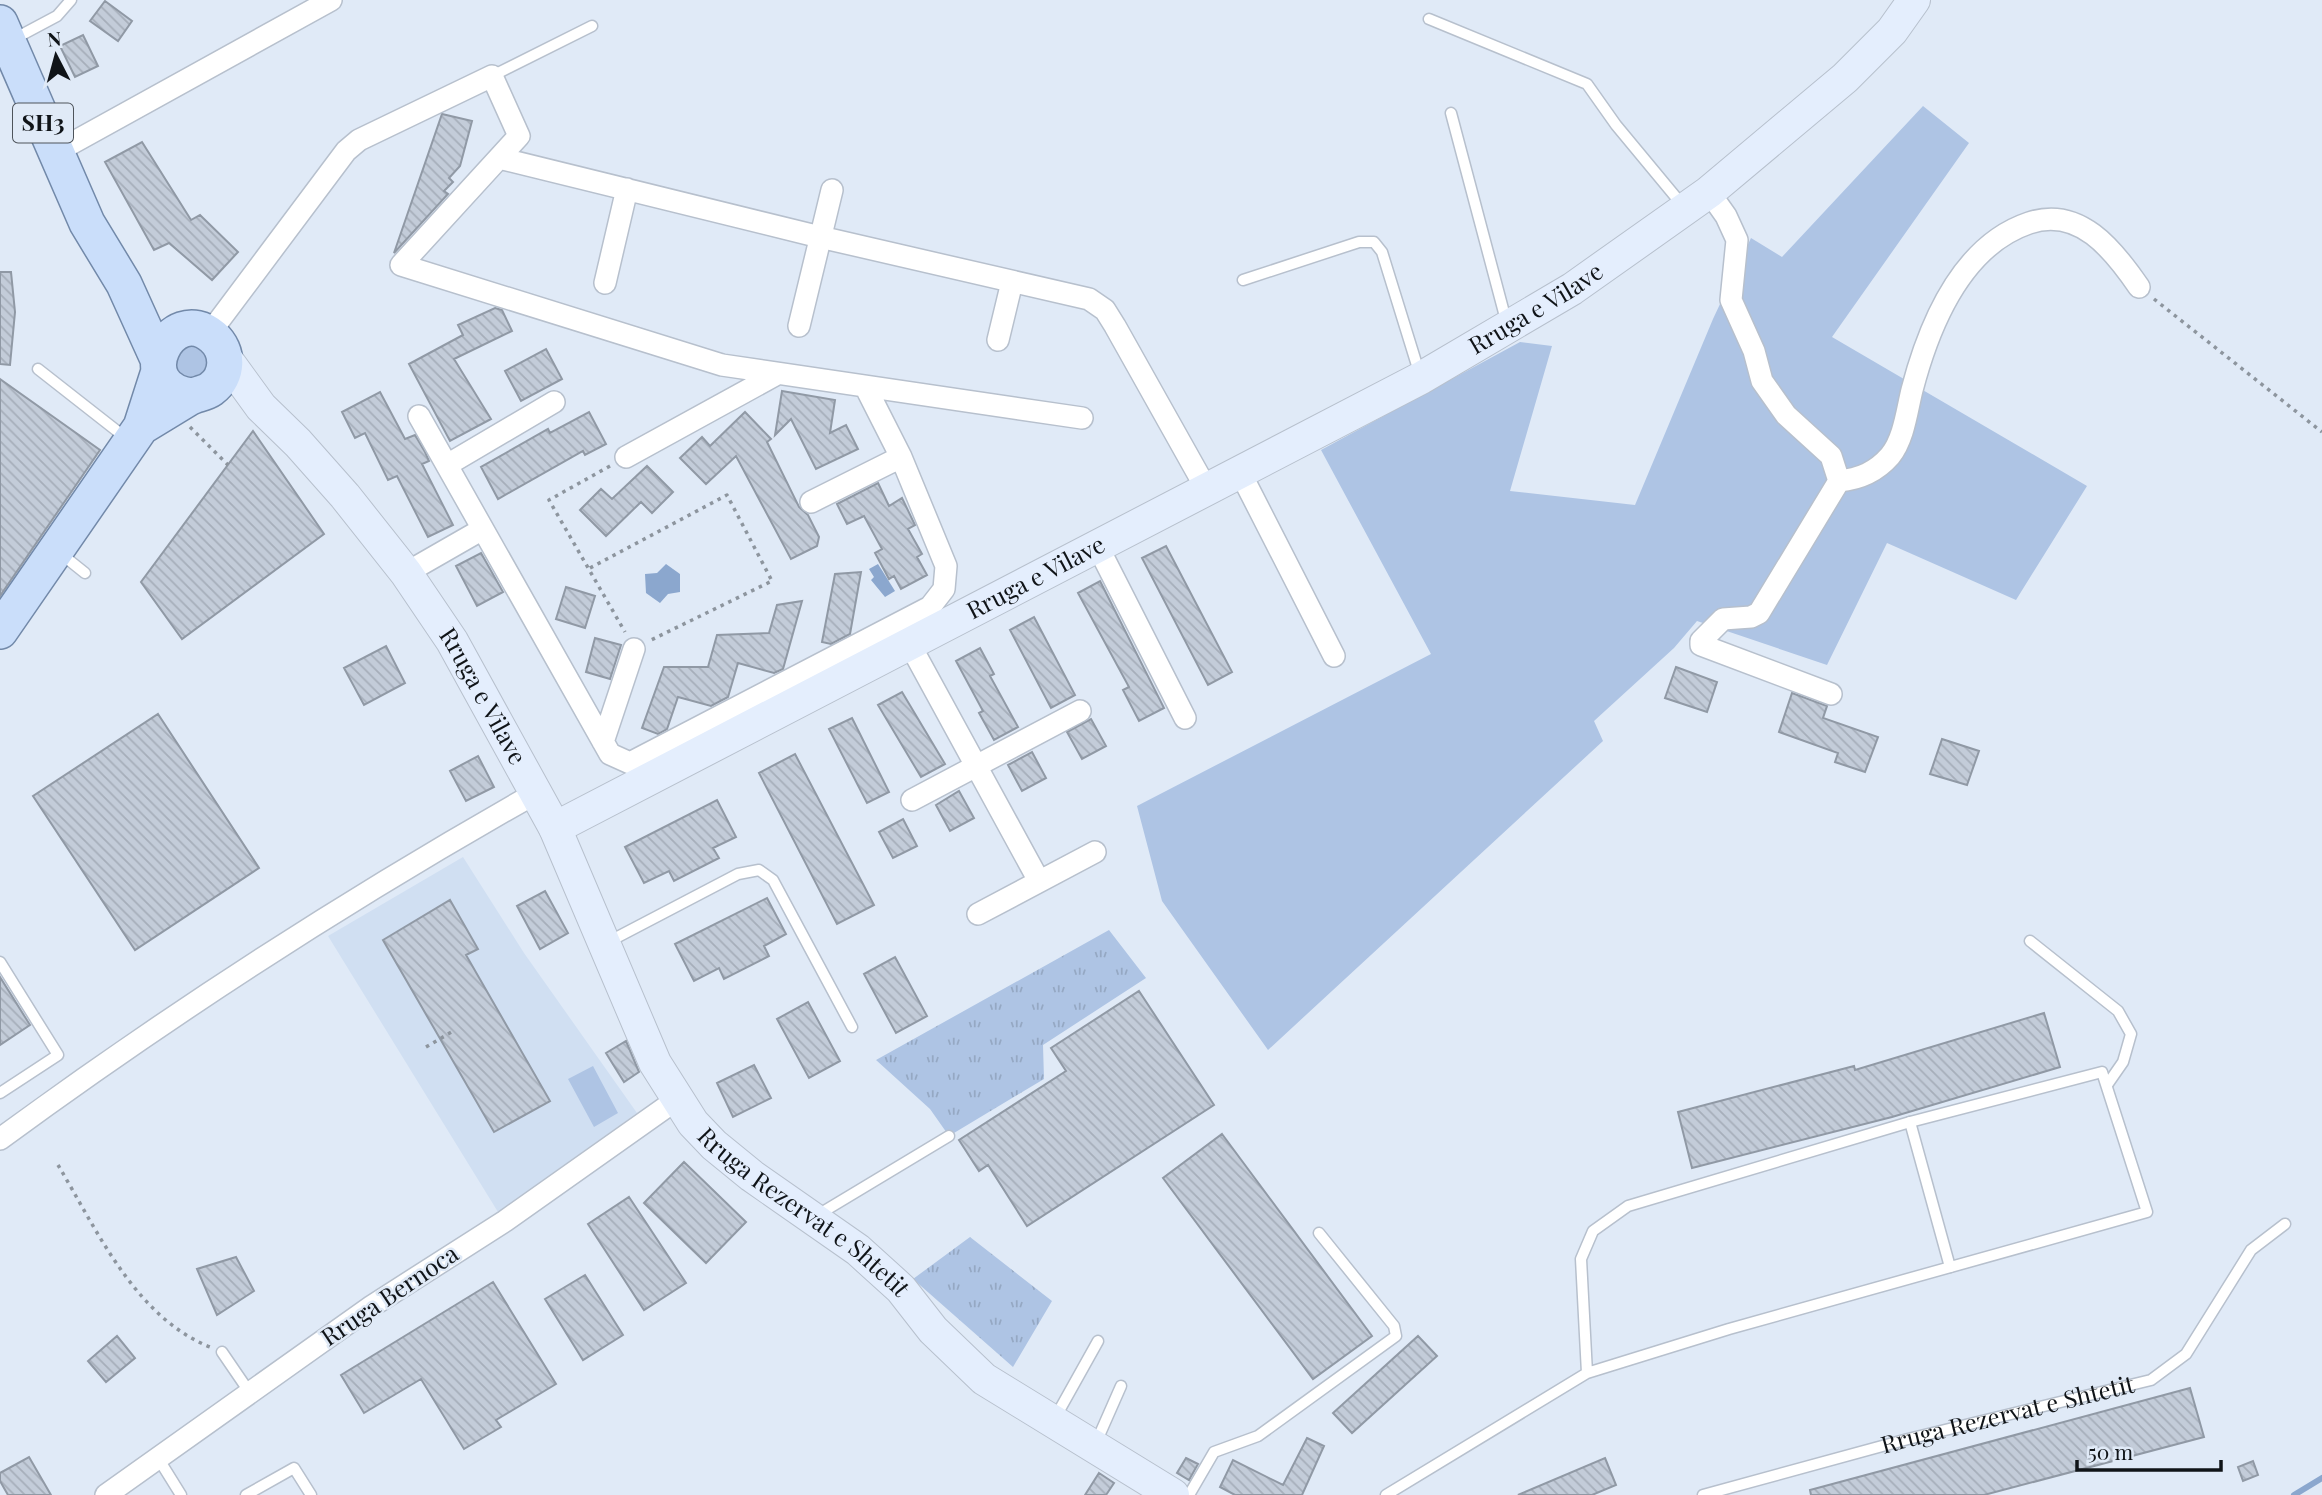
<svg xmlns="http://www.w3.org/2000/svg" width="2322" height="1495" font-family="'Playfair Display',serif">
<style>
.built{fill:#d0dff2}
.green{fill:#aec4e4}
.park{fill:url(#park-tufts)}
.water{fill:#8ba7ce}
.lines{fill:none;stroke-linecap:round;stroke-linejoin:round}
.stream{stroke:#8ba7ce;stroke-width:6}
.building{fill:url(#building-back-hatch);stroke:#9099a5;stroke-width:2}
.lane-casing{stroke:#b7c0cd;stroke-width:13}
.street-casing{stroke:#b7c0cd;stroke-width:24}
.secondary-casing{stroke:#b7c0cd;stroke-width:34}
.primary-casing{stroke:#7289a9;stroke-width:38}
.path{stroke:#8d959e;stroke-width:3.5;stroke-dasharray:3.5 5;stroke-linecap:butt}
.lane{stroke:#fff;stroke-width:10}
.street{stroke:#fff;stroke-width:21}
.secondary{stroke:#e4eefd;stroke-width:32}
.primary{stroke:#cadefa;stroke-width:35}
.labels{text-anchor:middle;stroke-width:5;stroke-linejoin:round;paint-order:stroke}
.shield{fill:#e0eaf7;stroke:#4e545b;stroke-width:2}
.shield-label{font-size:23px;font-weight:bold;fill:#101418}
.street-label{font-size:24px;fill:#101418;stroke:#e0eaf7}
</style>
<defs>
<pattern id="park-tufts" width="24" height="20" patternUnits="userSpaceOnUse" patternTransform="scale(1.75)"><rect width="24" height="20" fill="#aec4e4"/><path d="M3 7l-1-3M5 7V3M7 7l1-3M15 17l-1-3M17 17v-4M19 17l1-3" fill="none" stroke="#95a8c3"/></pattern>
<pattern id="building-back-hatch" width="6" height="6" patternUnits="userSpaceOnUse" patternTransform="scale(1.75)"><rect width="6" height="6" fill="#c3ccd9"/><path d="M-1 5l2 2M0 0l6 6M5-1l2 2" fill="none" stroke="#a6aeba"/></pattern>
</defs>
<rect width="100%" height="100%" fill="#e0eaf7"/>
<path class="built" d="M 463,857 L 524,953 L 637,1113 L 498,1212 L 328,936 Z"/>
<path class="green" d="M 1923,106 L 1969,143 L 1832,337 L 2087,486 L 2016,600 L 1887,543 L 1827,665 L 1697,621 L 1674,648 L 1594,721 L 1603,741 L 1268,1050 L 1162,901 L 1137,806 L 1431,654 L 1321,450 L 1520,342 L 1552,346 L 1510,491 L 1635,505 L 1713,319 L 1751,238 L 1782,257 Z
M175 361a16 16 0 1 1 32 0a16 16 0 1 1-32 0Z
M 593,1066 L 618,1113 L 594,1127 L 568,1079 Z"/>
<path class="park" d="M 1109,930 L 1146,978 L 1043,1045 L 1044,1079 L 949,1136 L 930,1109 L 876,1060 Z
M 970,1237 L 1052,1301 L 1013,1367 L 913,1279 Z"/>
<path class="water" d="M 666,564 L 680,574 L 680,592 L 668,594 L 660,603 L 646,593 L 645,574 L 657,573 Z
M 878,564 L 895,591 L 885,597 L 871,580 L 874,577 L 869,569 Z"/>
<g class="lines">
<path class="stream" d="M 2294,1495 L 2322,1478"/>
</g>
<path class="building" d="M 105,1 L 132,21 L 118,41 L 90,21 Z
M 83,35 L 98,66 L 75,77 L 60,46 Z
M 442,114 L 472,121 L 460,166 L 449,178 L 453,182 L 444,191 L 448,194 L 394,253 Z
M 142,142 L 191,220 L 200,215 L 238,252 L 212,280 L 169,243 L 154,250 L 105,162 Z
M 0,272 L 11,272 L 15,312 L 10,365 L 0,364 Z
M 495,308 L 502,310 L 512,331 L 454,359 L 491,419 L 450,441 L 409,364 L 463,335 L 458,325 Z
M 546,349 L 562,379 L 521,401 L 505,371 Z
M 0,379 L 100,450 L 0,596 Z
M 782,391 L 835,400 L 830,433 L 846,425 L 858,449 L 816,469 L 791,419 L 775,435 Z
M 380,392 L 405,439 L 415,435 L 425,452 L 429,461 L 422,464 L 453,525 L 428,537 L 397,476 L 388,480 L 365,433 L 355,438 L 342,412 Z
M 589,412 L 606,444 L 585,455 L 583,451 L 498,499 L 481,467 L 548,429 L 550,433 Z
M 745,412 L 771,439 L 767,442 L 799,507 L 808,515 L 819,537 L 817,546 L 791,559 L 736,456 L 706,484 L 680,458 L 702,437 L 710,446 Z
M 253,431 L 324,534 L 182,639 L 141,582 Z
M 647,466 L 673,492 L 652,513 L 641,502 L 606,536 L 580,510 L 601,489 L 612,499 Z
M 878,483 L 889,506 L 902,498 L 915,525 L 908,529 L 922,554 L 917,557 L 927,575 L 901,589 L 894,576 L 889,579 L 875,553 L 882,549 L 864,516 L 847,524 L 837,504 Z
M 1166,546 L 1232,672 L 1208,685 L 1142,558 Z
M 481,553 L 503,592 L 477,606 L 456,566 Z
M 861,572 L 850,634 L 831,644 L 822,642 L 835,574 Z
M 1100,581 L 1164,708 L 1139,721 L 1123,690 L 1129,687 L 1078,593 Z
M 566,587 L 595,596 L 585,628 L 556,619 Z
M 802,601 L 783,669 L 774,673 L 738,663 L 728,697 L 711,706 L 678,697 L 667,729 L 658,734 L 642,728 L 664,667 L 708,667 L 717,635 L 769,633 L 777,605 Z
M 1034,617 L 1075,695 L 1051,708 L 1010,630 Z
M 595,638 L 621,645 L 610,679 L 586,672 Z
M 386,646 L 405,683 L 364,705 L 344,668 Z
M 980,648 L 994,674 L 990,676 L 1018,727 L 994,740 L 979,713 L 983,711 L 956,661 Z
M 1676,667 L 1717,682 L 1707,712 L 1665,698 Z
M 902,692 L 945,764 L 921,777 L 878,705 Z
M 1792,693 L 1827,706 L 1823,718 L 1878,737 L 1865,772 L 1835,762 L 1838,753 L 1779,732 Z
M 158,714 L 259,868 L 135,950 L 33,796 Z
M 852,718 L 889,792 L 867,803 L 829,729 Z
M 1091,719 L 1106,746 L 1082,759 L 1067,732 Z
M 1942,739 L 1979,751 L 1967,785 L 1930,774 Z
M 1032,752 L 1046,778 L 1022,791 L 1008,765 Z
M 795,754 L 874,905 L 837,924 L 759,773 Z
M 478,756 L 494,787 L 466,801 L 450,771 Z
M 959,791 L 974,818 L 950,831 L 936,805 Z
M 717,800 L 736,837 L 713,848 L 719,858 L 674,881 L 669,871 L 644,883 L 625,847 Z
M 903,819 L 917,846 L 893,858 L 879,832 Z
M 545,891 L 568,933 L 540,949 L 517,906 Z
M 767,898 L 786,934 L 764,946 L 769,956 L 724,979 L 719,968 L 694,981 L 675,944 Z
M 450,900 L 478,949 L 466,955 L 550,1101 L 494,1132 L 383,940 Z
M 895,957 L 927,1016 L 896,1033 L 864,974 Z
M 0,977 L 30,1025 L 0,1045 Z
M 1139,991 L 1214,1105 L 1027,1226 L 988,1165 L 979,1171 L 959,1140 L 1066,1071 L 1051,1048 Z
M 808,1002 L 840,1061 L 809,1078 L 777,1019 Z
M 2044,1013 L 2060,1067 L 1892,1117 L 1692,1168 L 1678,1112 L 1854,1066 L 1855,1070 Z
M 626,1041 L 639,1072 L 624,1082 L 606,1053 Z
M 754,1065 L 771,1098 L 733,1117 L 717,1083 Z
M 1222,1134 L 1372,1336 L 1313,1379 L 1163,1178 Z
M 684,1162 L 746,1222 L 706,1263 L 644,1203 Z
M 629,1197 L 686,1283 L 644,1310 L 588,1224 Z
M 236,1257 L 254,1291 L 217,1315 L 197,1269 Z
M 585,1275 L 623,1335 L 583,1360 L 545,1299 Z
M 493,1282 L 556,1384 L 496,1420 L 501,1427 L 464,1449 L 421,1379 L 364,1413 L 341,1375 Z
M 117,1336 L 135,1358 L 106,1382 L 88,1361 Z
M 1418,1336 L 1437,1356 L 1352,1433 L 1333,1413 Z
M 2190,1388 L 2204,1437 L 1984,1495 L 1811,1495 L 1810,1490 Z
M 1307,1438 L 1324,1446 L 1302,1495 L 1235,1495 L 1220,1487 L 1233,1460 L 1283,1485 Z
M 29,1457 L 51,1495 L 8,1495 L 0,1481 L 0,1473 Z
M 1186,1458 L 1198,1464 L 1189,1480 L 1177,1473 Z
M 1605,1458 L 1616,1485 L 1592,1495 L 1518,1495 Z
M 2253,1461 L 2258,1475 L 2243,1481 L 2238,1467 Z
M 1099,1473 L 1114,1483 L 1106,1495 L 1085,1495 Z"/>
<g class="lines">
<g class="lane-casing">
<g id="lane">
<path d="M 1429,19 L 1587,84 L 1616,125 L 1684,207"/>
<path d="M 12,40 L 57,16 L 71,0"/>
<path d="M 492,76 L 592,26"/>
<path d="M 1451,113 L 1507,324"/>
<path d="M 1243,280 L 1359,242 L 1374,242 L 1382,252 L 1420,375"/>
<path d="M 38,369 L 126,438"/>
<path d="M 60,553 L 85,573"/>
<path d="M 2030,941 L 2118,1011 L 2131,1034 L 2123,1062 L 2107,1085"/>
<path d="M 608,942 L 738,874 L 759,870 L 773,880 L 852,1027"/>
<path d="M 0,962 L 58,1055 L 0,1093"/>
<path d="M 1910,1122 L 1950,1267"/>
<path d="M 816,1216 L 949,1136"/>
<path d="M 222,1352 L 250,1393"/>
<path d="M 1055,1418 L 1098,1341"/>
<path d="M 1095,1445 L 1121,1386"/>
<path d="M 158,1458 L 181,1495"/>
<path d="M 246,1495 L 294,1468 L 311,1495"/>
<path d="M 1189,1495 L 1214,1452 L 1258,1436 L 1396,1336 L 1394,1326 L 1319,1233"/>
<path d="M 1386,1495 L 1587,1373 L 1729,1329 L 2147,1212 L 2102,1072 L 1910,1122 L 1628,1206 L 1593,1231 L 1581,1259 L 1587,1373"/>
<path id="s1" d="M 1703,1495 L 1908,1439 L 2151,1380 L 2186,1354 L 2251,1250 L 2285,1224"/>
</g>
</g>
<g class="street-casing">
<path id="street" d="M 56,152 L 331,0
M 499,158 L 820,237 L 1089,299 L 1105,310 L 1115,326 L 1207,490
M 1709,192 L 1726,216 L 1737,240 L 1731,300 L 1754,351 L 1762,381 L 1786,415 L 1831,456 L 1839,481 L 1759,613 L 1751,617 L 1723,619 L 1701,641 L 1701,645 L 1831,694
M 605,283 L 627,189
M 799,326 L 832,190
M 209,334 L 346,151 L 359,140 L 492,76 L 519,136 L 401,265 L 722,365 L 1082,418
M 998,340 L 1012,282
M 419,416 L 610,754 L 630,763 L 930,607 L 944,589 L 946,566 L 901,457 L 865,386
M 626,457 L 777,374
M 447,465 L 554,402
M 1240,472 L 1334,656
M 1839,481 C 1860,479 1876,472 1890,456 C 1904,439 1907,410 1912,390 C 1929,325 1961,246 2029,223 C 2079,206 2113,249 2139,287
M 811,502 L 901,457
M 1098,547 L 1185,718
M 406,573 L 481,530
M 909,643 L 1039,881
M 603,742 L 634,649
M 912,800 L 1080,711
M 978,914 L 1095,852
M 0,1139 C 172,1013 350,898 536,793
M 106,1495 L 372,1306 L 505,1221 L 676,1100"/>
</g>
<g class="secondary-casing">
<g id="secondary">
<path id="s2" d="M 224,356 L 261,407 L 298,443 L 345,496 L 406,573 L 452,641 L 555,828 L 655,1063 L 693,1123 L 714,1145 L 752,1176 L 858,1250 L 901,1289 L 933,1330 L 984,1379 L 1173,1495"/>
<path id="s3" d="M 555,828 L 1421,378 L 1572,289 L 1709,192 L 1845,78 L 1892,31 L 1914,0"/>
</g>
</g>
<g class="primary-casing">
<path id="primary" d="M 0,23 L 87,223 L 124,284 L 158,359
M 141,427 C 156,418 172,408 187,399 C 195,394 204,394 211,389 C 229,376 229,351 213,337 C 171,300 126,388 192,396
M 0,631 L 141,427 L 159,371"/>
</g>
<path class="path" d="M 2154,299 L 2322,432
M 190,427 L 228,465
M 610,466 L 549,500 L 625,632
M 590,568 L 727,495 L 772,581 L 649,641
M 426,1047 L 455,1030
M 58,1165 C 97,1230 135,1317 210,1347"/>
<use href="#lane" class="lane"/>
<use href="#street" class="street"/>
<use href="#secondary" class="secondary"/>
<use href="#primary" class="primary"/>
</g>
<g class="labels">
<rect class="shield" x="13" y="103.5" width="60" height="39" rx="5"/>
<g class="shield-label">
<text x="43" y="131">SH3</text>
</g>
<g class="street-label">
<text dy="8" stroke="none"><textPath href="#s3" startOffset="1110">Rruga e Vilave</textPath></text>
<text dy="8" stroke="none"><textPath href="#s3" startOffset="542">Rruga e Vilave</textPath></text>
<text dy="8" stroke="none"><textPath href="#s2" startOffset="429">Rruga e Vilave</textPath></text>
<text dy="8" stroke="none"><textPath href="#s2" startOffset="1048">Rruga Rezervat e Shtetit</textPath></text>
<text transform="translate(390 1296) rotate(-34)" y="8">Rruga Bernoca</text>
<text dy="8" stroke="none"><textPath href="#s1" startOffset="315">Rruga Rezervat e Shtetit</textPath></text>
</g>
</g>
<g transform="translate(56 56) rotate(354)" stroke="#e0eaf7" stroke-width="5" paint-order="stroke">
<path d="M0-5L12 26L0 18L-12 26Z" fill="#101418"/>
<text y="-10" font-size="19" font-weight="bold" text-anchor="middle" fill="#101418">N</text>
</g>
<path d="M2077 1460v10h144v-10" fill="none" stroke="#101418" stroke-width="3.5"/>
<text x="2088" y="1460" font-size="21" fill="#101418" stroke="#e0eaf7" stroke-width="5" paint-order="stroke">50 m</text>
</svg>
